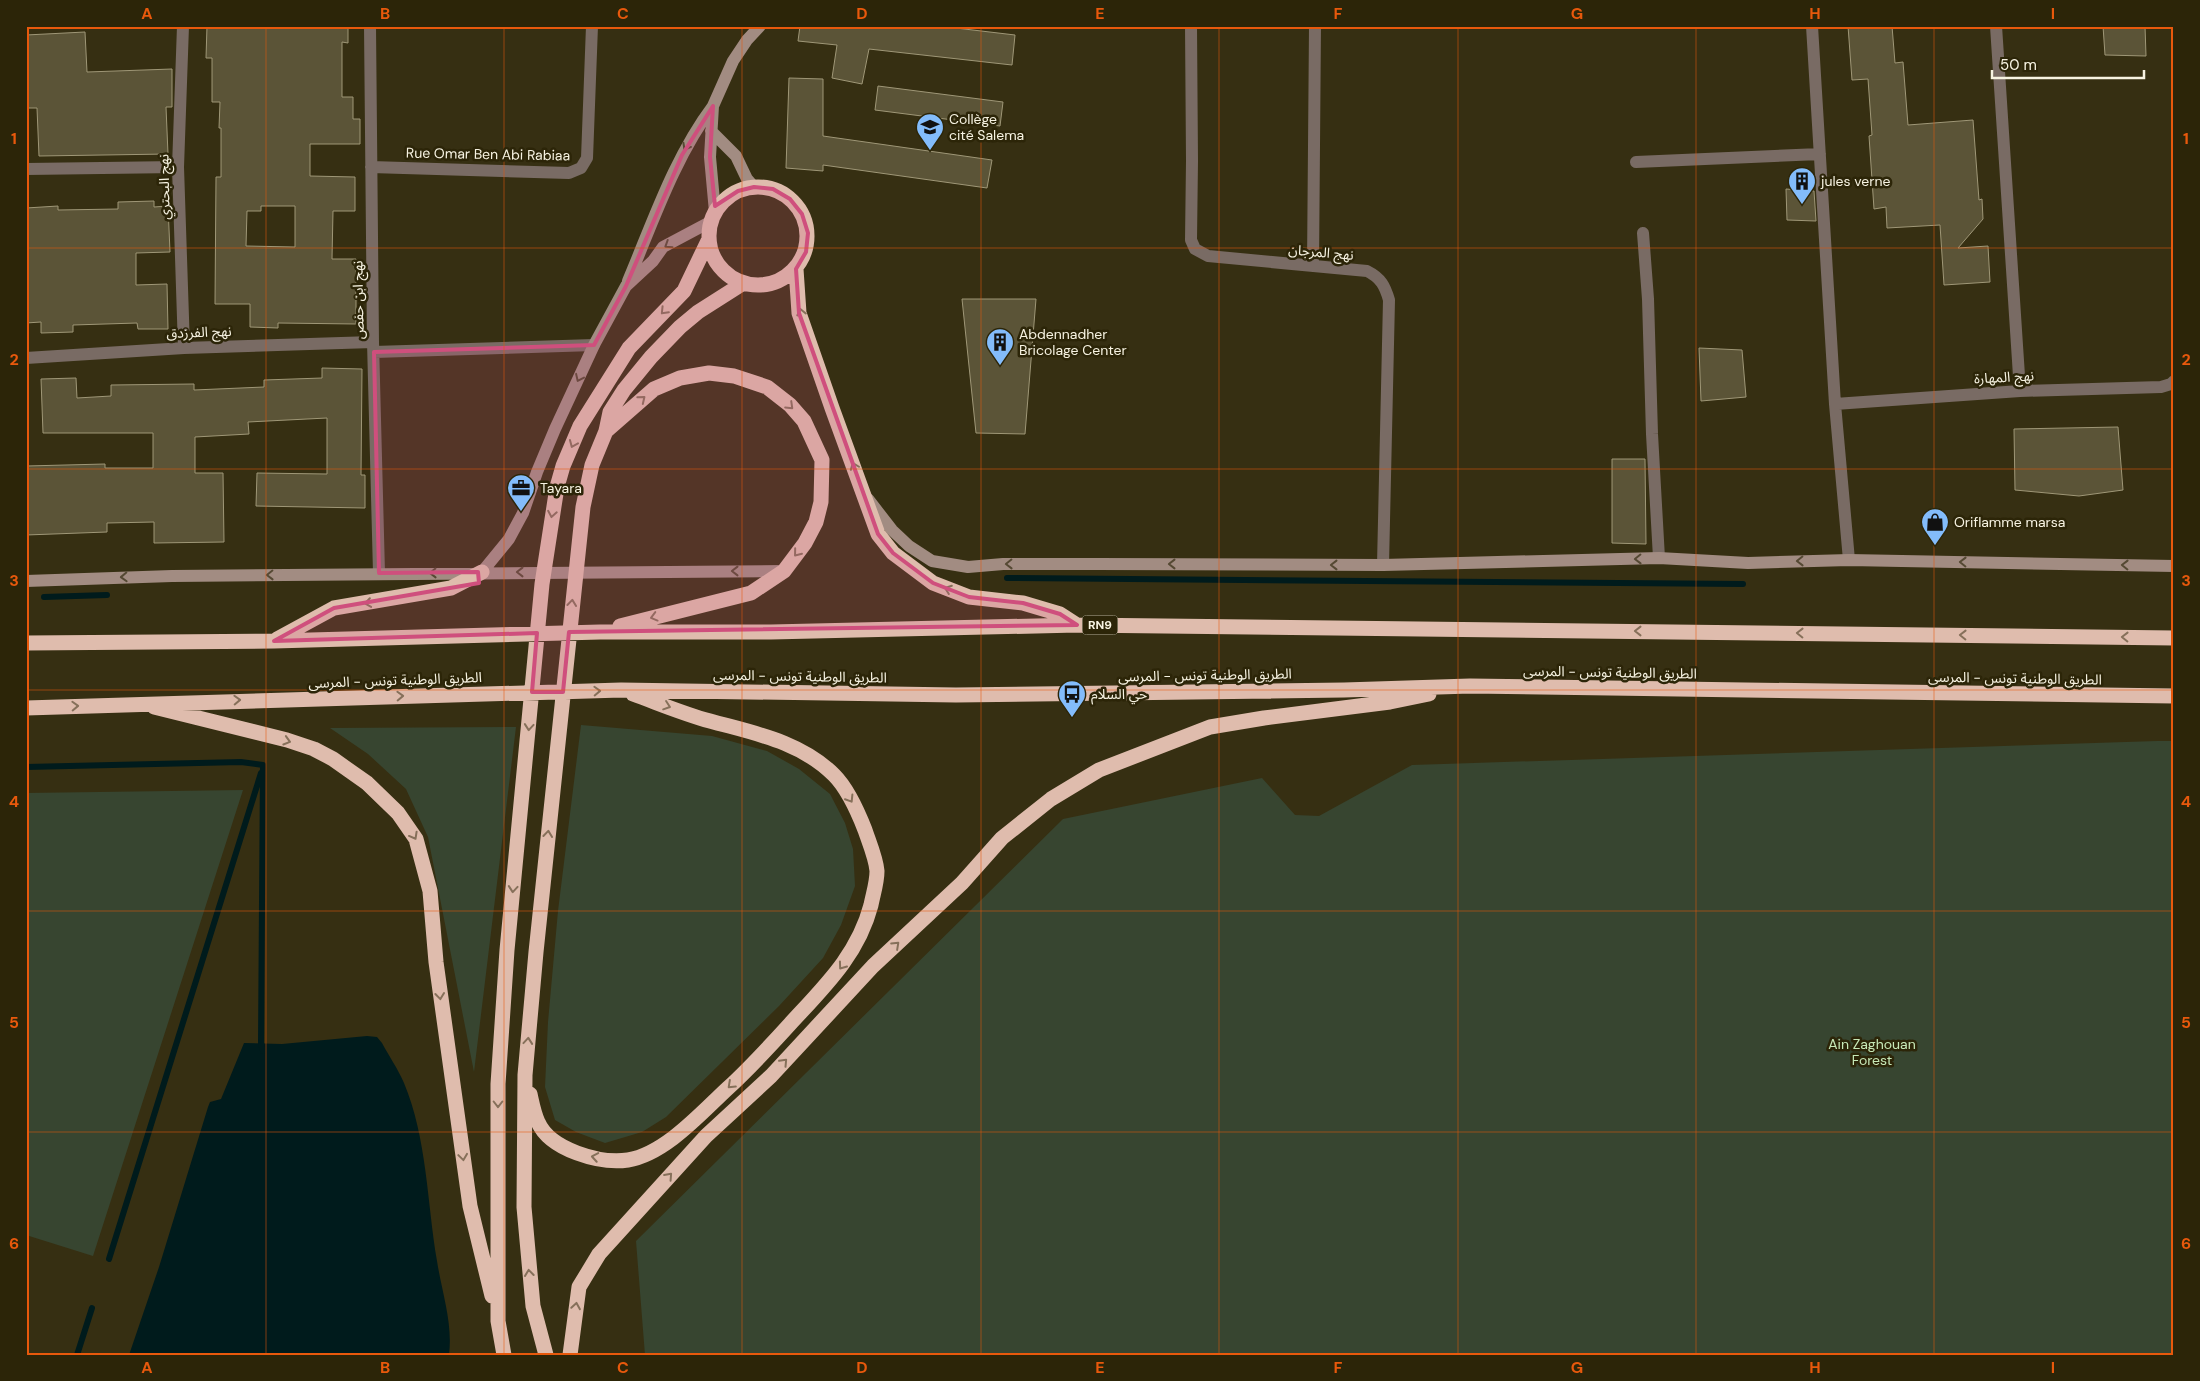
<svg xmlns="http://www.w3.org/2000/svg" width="2200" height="1381" font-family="'DM Sans','Noto Sans Arabic',sans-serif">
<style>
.green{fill:#374530}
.water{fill:#001b1c}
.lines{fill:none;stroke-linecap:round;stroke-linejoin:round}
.stream{stroke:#001b1c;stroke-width:6}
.building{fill:#5b5437;stroke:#9f9777;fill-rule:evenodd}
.street{stroke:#796b64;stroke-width:12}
.secondary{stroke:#a28c82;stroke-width:12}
.highway{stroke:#dfbcad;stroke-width:15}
.oneway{stroke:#554933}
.oneway2{stroke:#86705a}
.marked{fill:#cf4f7d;fill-opacity:0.2;stroke:#cf4f7d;stroke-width:4;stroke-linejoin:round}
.grid{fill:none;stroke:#e8590c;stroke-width:1;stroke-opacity:0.55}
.labels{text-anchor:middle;stroke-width:5;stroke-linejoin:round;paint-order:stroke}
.shield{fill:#2c2508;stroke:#bab5a1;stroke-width:1}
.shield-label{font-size:12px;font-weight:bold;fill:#f7f3e2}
.poi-label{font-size:14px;fill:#f7f3e2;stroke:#2c2508;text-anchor:start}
.street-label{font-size:14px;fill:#f7f3e2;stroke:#2c2508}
.park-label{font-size:14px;fill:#c7e9b8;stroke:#2c2508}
.neatline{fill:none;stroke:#e8590c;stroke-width:2}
.grid-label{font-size:16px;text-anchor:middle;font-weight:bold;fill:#e8590c}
</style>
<rect width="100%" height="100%" fill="#362f12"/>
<path class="green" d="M 581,725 L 712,736 L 767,751 L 799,769 L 830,794 L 845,823 L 853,849 L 855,886 L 841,925 L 823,958 L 779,1006 L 666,1117 L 642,1132 L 605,1143 L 576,1132 L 555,1120 L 545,1087 L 548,1022 L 558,911 Z
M 516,727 L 474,1072 L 428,837 L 406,789 L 368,754 L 330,728 Z
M 2157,741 L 2174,741 L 2174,1355 L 645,1355 L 636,1241 L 1063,819 L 1262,778 L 1295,815 L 1319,816 L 1412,765 Z
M 243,790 L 93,1256 L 26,1235 L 26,793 Z"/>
<path class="water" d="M 367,1036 L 377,1037 L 382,1043 C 389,1056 398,1069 404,1083 C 427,1138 427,1202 437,1261 C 442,1293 453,1323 449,1355 L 129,1355 L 159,1267 L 208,1107 L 210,1102 L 221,1099 L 244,1043 L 282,1044 Z"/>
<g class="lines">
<path class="stream" d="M 1007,578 L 1743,584
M 44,597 L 107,595
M 26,767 L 241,762 L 263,765
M 263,1051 L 261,1043 L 263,765
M 109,1259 L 261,773
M 77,1355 L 92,1308"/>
</g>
<path class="building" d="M 207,26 L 348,26 L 348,43 L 342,42 L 342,97 L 353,97 L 353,119 L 360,119 L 360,144 L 310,144 L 310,176 L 355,177 L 355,211 L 333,211 L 332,259 L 356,259 L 356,324 L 278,323 L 278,328 L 250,327 L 250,304 L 215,304 L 216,177 L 221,177 L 221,128 L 219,128 L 220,102 L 212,102 L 212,58 L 206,58 ZM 261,206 L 295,206 L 295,247 L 246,246 L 247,211 L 261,211 Z
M 800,26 L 939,26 L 1015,35 L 1012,65 L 869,49 L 862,84 L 832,78 L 837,45 L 798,41 Z
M 1848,26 L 1892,26 L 1895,63 L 1903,62 L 1908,125 L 1973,120 L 1979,200 L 1982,199 L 1983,219 L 1958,248 L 1988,246 L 1990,282 L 1944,285 L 1940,225 L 1887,228 L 1886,207 L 1874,209 L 1869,136 L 1872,135 L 1868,79 L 1852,80 Z
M 2103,26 L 2145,26 L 2146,56 L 2105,55 Z
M 85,32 L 87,72 L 172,69 L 172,107 L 166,107 L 168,154 L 39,156 L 37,108 L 26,108 L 26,35 Z
M 789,78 L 823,79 L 823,136 L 992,160 L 987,188 L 823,165 L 823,171 L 786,168 Z
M 878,86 L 1003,102 L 1000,126 L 875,110 Z
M 1786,189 L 1814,191 L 1816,221 L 1787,220 Z
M 154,201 L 154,207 L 168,206 L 170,252 L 136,253 L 136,285 L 167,284 L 168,329 L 138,329 L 137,323 L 73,325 L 73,332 L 41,333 L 41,322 L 26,323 L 26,208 L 58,206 L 58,210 L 118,209 L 118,202 Z
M 962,299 L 1036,299 L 1025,434 L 976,433 Z
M 1699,348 L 1742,350 L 1746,397 L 1701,401 Z
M 322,368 L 362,369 L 361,475 L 365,475 L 365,508 L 256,506 L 257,473 L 327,474 L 327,418 L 248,422 L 249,434 L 195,437 L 195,473 L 223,473 L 224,542 L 154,543 L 154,522 L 107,523 L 107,532 L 26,535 L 26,466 L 105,464 L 105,468 L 153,468 L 153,433 L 43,433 L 41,379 L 76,378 L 77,398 L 111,396 L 111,385 L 194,384 L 194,390 L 264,387 L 264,380 L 322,378 Z
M 2118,427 L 2123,490 L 2079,496 L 2015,490 L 2014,429 Z
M 1612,459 L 1645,459 L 1646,544 L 1612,543 Z"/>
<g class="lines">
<path class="street" d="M 183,26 L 178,167 L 184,348
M 370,26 L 373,342 L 379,573
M 1191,26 L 1192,161 L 1191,240 L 1195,249 L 1208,256 L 1367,271 C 1381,278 1385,286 1389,300 L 1383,565
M 1812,26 L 1835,404 L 1849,560
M 1996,26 L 2020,391
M 1636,162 L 1820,154
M 371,167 L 569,173 L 581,168 L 587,158 L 592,26
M 26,169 L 178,167
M 1643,233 L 1648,299 L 1652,434 L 1659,558
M 1313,266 L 1315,26
M 374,352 L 594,345
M 26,358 L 184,348 L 373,342
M 1835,404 L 2020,391 L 2161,387 L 2171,384 L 2174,381"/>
<path class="secondary" d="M 711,131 L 736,156 L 747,179 L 754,187
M 715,212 L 710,157 L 713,106 L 733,61 L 747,40 L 760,26
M 628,281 C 653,222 674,158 713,106
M 868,499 L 892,530 L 909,546 L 932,561 L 968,567 L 1003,564 L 1097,564 L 1383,565 L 1659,558 L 1748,563 L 1849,560 L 2174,566
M 482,572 L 509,539 L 523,513 L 537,472 L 555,429 L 594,345 L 626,286 L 653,261 L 663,247 L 710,222
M 26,581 L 172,576 L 784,571"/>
<path class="highway" d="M709 236a49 49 0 1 1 98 0a49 49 0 1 1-98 0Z
M 796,269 L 799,313 L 832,408 L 878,534 L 893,553 L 933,583 L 969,597 L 1023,603 L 1060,614 L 1077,625
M 606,431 L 654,389 L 680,378 L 709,373 L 734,376 L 767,387 L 790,405 L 804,421 L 822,460 L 821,502 L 816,522 L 805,543 L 784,571 L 751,593 L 620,626
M 277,639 L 334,608 L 451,588 L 482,572
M 26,643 L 274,641 L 600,632 L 771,632 L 1077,625 L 2174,638
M 154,707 L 287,740 L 314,749 L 333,759 L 367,783 L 398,813 L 416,839 L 430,891 L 436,962 L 470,1206 L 492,1296
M 26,708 L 621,690 L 956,695 L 1344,690 L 1470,686 L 2174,696
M 530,1094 C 532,1103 534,1114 538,1122 C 550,1150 600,1164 628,1160 C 665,1154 701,1113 728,1088 C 750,1068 770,1046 790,1024 C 824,987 858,955 871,905 C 873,894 877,883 877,871 C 876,858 869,842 865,830 C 858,812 848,789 834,775 C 800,741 753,733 710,721 C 684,714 658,703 633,694
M 504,1355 L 498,1321 L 498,1084 L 507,950 L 542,584 L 557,487 L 563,466 L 580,426 L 629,348 L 684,291 L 708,241
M 546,1355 L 533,1306 L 524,1207 L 525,1075 L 536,952 L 583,507 L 592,465 L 606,431 L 610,412 L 624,390 L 651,357 L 680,327 L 698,312 L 742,284
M 570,1355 L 579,1287 L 599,1254 L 706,1136 L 771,1076 L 873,966 L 962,883 L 1002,838 L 1051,799 L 1099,770 L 1210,727 L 1264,718 L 1390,702 L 1429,694"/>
</g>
<defs><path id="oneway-chevron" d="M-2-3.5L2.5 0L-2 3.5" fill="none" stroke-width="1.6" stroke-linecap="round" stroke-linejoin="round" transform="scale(1.25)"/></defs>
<g class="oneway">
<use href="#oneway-chevron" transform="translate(686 147) rotate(119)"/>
<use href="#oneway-chevron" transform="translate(668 245) rotate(147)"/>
<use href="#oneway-chevron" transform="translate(579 378) rotate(115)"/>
<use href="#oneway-chevron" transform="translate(1638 559) rotate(179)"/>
<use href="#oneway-chevron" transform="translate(1800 561) rotate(179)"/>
<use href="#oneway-chevron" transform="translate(1963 562) rotate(-179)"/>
<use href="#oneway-chevron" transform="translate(1009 564) rotate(179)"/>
<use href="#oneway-chevron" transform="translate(1172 564) rotate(-180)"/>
<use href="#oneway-chevron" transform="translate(1334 565) rotate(-180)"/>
<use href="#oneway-chevron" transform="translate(2125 565) rotate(-179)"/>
<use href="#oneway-chevron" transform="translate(735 571) rotate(180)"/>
<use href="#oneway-chevron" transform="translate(520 572) rotate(180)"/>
<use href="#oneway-chevron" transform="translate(433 573) rotate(179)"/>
<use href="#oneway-chevron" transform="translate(270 575) rotate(179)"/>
<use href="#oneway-chevron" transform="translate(124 577) rotate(178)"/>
</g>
<g class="oneway2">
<use href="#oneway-chevron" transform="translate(664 311) rotate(134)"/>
<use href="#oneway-chevron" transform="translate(801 312) rotate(-103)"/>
<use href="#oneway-chevron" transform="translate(642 399) rotate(-39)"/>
<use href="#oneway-chevron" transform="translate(790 406) rotate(44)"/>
<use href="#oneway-chevron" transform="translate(573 444) rotate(113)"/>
<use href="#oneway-chevron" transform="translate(854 466) rotate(-111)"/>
<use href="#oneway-chevron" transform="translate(552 514) rotate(100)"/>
<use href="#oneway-chevron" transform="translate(797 553) rotate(129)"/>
<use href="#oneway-chevron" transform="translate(948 589) rotate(-160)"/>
<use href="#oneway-chevron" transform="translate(368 603) rotate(172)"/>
<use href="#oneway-chevron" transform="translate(572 603) rotate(-84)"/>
<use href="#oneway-chevron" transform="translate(654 617) rotate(165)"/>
<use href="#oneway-chevron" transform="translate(1638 631) rotate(-180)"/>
<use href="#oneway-chevron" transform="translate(1800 633) rotate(-179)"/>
<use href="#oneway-chevron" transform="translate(1963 635) rotate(-179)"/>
<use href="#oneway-chevron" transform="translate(2125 637) rotate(-179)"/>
<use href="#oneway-chevron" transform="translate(597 691) rotate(-2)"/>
<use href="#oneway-chevron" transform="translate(400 696) rotate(-2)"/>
<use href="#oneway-chevron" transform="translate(237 700) rotate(-2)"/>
<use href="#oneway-chevron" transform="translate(75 706) rotate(-2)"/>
<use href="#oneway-chevron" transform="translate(667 706) rotate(19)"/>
<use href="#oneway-chevron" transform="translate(529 727) rotate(95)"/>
<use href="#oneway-chevron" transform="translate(287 741) rotate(17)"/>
<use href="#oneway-chevron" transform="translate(850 799) rotate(58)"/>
<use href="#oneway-chevron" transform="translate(548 834) rotate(-84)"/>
<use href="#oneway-chevron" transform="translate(414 836) rotate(61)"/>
<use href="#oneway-chevron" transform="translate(513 889) rotate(95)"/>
<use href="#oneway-chevron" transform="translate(896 945) rotate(-43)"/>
<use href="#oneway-chevron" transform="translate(842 966) rotate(126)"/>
<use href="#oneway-chevron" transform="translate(440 996) rotate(83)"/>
<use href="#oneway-chevron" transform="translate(528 1041) rotate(-85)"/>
<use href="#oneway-chevron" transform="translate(784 1062) rotate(-47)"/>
<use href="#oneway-chevron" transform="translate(731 1085) rotate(137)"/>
<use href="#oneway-chevron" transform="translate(498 1104) rotate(90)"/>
<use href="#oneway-chevron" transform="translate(463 1157) rotate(82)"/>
<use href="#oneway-chevron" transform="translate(595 1157) rotate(-170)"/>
<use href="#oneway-chevron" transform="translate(669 1176) rotate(-48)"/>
<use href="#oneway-chevron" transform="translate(529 1273) rotate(-97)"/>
<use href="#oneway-chevron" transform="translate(576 1306) rotate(-81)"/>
</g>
<path class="marked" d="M 713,106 L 710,157 L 715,206 L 738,191 L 754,187 L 773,189 L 790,199 L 802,214 L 808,233 L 806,252 L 796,269 L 799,313 L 878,534 L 893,553 L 933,583 L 969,597 L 1023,603 L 1060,614 L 1077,625 L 569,632 L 563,692 L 532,692 L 537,633 L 274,641 L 334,608 L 479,583 L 478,572 L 379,573 L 374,352 L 594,345 L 626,286 L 682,155 Z"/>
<path class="grid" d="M 266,26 L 266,1355M 504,26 L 504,1355M 742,26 L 742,1355M 981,26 L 981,1355M 1219,26 L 1219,1355M 1458,26 L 1458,1355M 1696,26 L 1696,1355M 1934,26 L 1934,1355M 26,248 L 2174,248M 26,469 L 2174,469M 26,690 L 2174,690M 26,911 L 2174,911M 26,1132 L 2174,1132"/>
<defs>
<g id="school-pin" transform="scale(1.4375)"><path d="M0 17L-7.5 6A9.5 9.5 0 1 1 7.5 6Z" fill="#83bcfb" stroke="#2c2508"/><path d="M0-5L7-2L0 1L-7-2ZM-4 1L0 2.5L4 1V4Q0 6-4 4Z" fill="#111"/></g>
<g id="building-pin" transform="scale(1.4375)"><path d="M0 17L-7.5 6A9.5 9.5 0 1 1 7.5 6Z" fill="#83bcfb" stroke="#2c2508"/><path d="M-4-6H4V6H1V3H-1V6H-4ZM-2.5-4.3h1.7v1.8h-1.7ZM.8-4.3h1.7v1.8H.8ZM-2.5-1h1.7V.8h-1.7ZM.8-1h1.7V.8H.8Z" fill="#111"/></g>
<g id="office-pin" transform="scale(1.4375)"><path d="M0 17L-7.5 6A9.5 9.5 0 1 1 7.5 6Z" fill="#83bcfb" stroke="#2c2508"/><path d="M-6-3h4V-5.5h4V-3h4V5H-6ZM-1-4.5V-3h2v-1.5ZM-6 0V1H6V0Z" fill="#111"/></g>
<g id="shop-pin" transform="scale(1.4375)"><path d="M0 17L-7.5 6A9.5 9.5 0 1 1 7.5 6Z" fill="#83bcfb" stroke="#2c2508"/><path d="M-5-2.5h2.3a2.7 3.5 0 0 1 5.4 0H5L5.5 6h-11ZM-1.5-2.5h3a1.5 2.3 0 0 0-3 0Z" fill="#111"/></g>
<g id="bus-pin" transform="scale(1.4375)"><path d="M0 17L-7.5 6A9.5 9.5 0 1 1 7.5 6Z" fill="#83bcfb" stroke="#2c2508"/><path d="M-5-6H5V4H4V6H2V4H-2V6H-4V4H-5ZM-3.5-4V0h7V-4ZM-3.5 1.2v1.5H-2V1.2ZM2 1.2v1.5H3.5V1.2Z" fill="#111"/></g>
</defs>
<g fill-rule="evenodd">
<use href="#school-pin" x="930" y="127"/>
<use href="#building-pin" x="1802" y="181"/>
<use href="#building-pin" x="1000" y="342"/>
<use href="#office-pin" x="521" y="488"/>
<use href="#shop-pin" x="1935" y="522"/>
<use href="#bus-pin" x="1072" y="694"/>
</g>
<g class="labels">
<rect class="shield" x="1082.5" y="615.5" width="35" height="19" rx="4"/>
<g class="shield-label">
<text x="1100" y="629">RN9</text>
</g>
<g class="poi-label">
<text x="949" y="124">Collège<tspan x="949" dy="16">cité Salema</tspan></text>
<text x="1821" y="186">jules verne</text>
<text x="1019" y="339">Abdennadher<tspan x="1019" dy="16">Bricolage Center</tspan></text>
<text x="540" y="493">Tayara</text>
<text x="1954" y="527">Oriflamme marsa</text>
<text x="1091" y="699">حي السلام</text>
</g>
<g class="street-label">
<text transform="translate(488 154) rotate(1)" y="5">Rue Omar Ben Abi Rabiaa</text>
<text transform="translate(164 187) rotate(-91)" y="5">نهج البحتري</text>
<text transform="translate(1321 252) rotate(5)" y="5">نهج المرجان</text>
<text transform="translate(358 300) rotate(-91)" y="5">نهج ابن حفص</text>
<text transform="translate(199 332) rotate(-2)" y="5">نهج الفرزدق</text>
<text transform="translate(2004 377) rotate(-3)" y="5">نهج المهارة</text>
<text transform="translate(1610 672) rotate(1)" y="5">الطريق الوطنية تونس - المرسى</text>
<text transform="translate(1205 675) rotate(-1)" y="5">الطريق الوطنية تونس - المرسى</text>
<text transform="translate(800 676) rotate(1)" y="5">الطريق الوطنية تونس - المرسى</text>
<text transform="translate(2015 678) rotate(1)" y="5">الطريق الوطنية تونس - المرسى</text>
<text transform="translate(395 680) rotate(-2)" y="5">الطريق الوطنية تونس - المرسى</text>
</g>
<g class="park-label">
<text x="1872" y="1049">Ain Zaghouan<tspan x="1872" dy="16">Forest</tspan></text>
</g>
</g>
<rect width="2200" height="1381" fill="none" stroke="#2c2508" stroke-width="55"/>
<path d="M1992 70v8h152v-8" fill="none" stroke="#f7f3e2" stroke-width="2.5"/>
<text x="2000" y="70" font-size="15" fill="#f7f3e2" stroke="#2c2508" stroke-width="4" paint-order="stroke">50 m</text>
<rect x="28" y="28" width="2144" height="1326" class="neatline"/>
<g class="grid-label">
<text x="147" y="19">A</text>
<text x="385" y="19">B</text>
<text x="623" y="19">C</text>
<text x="862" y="19">D</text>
<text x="1100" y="19">E</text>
<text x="1338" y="19">F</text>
<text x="1577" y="19">G</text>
<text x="1815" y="19">H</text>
<text x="2053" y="19">I</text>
<text x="14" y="144">1</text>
<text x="2186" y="144">1</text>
<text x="14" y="365">2</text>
<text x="2186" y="365">2</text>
<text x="14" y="586">3</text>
<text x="2186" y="586">3</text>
<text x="14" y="807">4</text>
<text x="2186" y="807">4</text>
<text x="14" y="1028">5</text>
<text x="2186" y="1028">5</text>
<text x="14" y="1249">6</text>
<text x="2186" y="1249">6</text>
<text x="147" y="1373">A</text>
<text x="385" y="1373">B</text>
<text x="623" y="1373">C</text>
<text x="862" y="1373">D</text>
<text x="1100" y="1373">E</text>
<text x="1338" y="1373">F</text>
<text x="1577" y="1373">G</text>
<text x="1815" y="1373">H</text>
<text x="2053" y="1373">I</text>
</g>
</svg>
